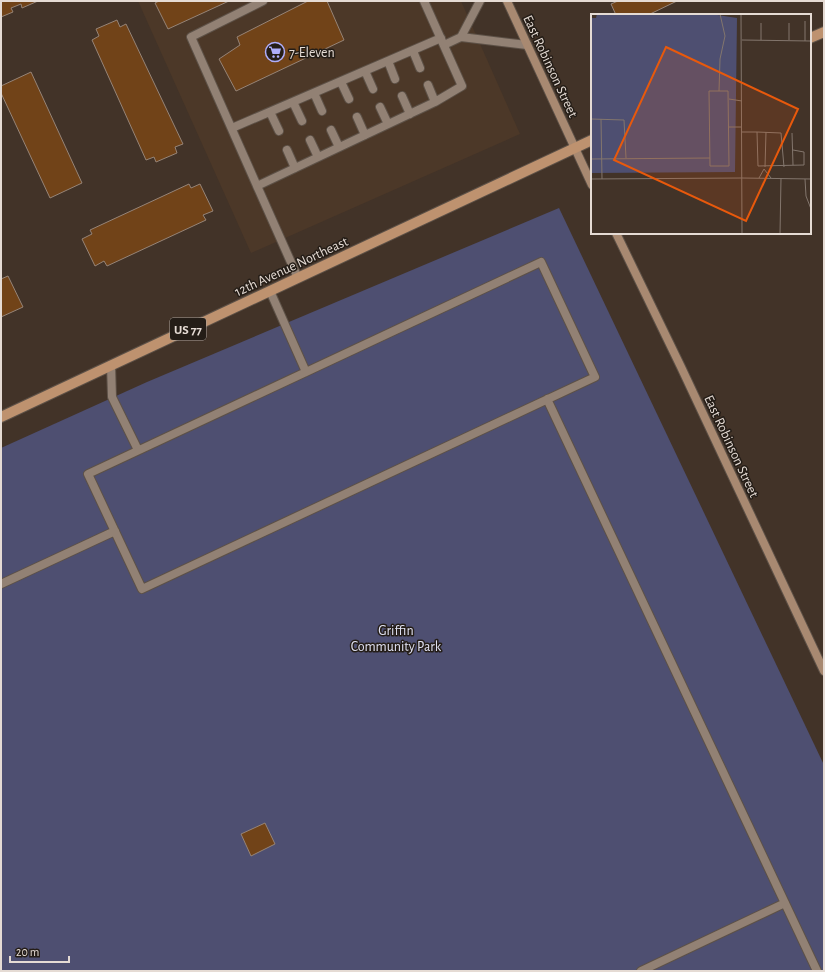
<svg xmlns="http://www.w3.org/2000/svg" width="825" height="972" font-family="'Alegreya Sans',sans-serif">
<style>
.built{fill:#4c3828}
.green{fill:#4e4f71}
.building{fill:#714318;stroke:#968477}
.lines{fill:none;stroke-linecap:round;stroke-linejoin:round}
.lane-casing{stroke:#5d5147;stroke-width:10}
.secondary-casing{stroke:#5d5147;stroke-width:10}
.primary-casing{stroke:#5d5147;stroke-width:12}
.lane{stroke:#928174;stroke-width:8}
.secondary{stroke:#a88971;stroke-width:8}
.primary{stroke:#be926f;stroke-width:10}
.labels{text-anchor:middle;stroke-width:3;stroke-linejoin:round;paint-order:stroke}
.shield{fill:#241d17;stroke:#aba29b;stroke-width:1}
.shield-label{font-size:13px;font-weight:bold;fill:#e5dbd4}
.poi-label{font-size:14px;fill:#e5dbd4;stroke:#241d17;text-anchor:start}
.street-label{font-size:14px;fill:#e5dbd4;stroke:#241d17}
.park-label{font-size:14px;fill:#e1e2f3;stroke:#241d17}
.inset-road{fill:none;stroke:#83766d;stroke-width:1}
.view{fill:#e8590c;fill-opacity:0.15;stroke:#e8590c;stroke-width:2}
.inset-edge{fill:none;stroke:#e5dbd4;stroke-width:2}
</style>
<rect width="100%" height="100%" fill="#423328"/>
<path class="built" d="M 138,1 L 461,1 L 520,134 L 251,253 Z"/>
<path class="green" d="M 559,208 L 824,765 L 824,971 L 1,971 L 1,448 L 147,382 Z"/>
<path class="building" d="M 1,1 L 38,1 L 22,8 L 21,4 L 11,8 L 13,12 L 1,17 Z
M 159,1 L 229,1 L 168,29 L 155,3 Z
M 308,1 L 327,1 L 344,40 L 236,91 L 219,59 L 240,45 L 237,37 Z
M 618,1 L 677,1 L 648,15 L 616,15 L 611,4 Z
M 117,20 L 120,27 L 126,24 L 183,144 L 175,147 L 177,153 L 156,162 L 154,157 L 146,160 L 92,40 L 99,36 L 96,29 Z
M 31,72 L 82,183 L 50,198 L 1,93 L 1,86 Z
M 189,184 L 191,188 L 200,184 L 213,211 L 203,215 L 206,220 L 107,266 L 104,261 L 95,266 L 82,239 L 92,234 L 90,230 Z
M 8,276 L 23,307 L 1,317 L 1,279 Z
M 265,823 L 275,844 L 251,856 L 241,834 Z"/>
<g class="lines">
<g class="lane-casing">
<path id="lane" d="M 480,1 L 461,37 L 527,45
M 444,45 L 461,37
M 413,51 L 420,68
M 388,61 L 395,79
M 365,71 L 373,89
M 341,82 L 349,99
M 428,85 L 435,102
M 314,93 L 322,111
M 402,96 L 410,114
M 293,102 L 302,121
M 380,107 L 388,124
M 270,112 L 279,131
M 357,117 L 365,135
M 232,128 L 441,38
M 331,130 L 339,147
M 310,140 L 318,157
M 287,150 L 295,168
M 257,186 L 191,37 L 263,1
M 541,262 L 595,377 L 142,589 L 88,474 Z
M 298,278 L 257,186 L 435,102 L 462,86 L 424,1
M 270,291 L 306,372
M 111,365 L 112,397 L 138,450
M 547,399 L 817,971
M 1,584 L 115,531
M 641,971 L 785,903"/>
</g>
<g class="secondary-casing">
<path id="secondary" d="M 507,1 L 592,185
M 616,233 L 681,367 L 824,671"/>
</g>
<g class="primary-casing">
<path id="primary" d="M 810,38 L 824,32
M 1,417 L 592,140"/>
</g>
<use href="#lane" class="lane"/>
<use href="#secondary" class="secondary"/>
<use href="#primary" class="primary"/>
</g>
<defs>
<g id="supermarket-ring" transform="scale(1)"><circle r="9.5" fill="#241d17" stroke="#aeaefb" stroke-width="1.5"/><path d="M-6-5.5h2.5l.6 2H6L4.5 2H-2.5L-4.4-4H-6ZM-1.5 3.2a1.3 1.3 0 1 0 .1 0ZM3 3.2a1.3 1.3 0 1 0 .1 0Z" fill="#aeaefb"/></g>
</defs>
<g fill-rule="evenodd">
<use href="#supermarket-ring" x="275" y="52"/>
</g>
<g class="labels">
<rect class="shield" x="170" y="318" width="36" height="22" rx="3"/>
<g class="shield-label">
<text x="188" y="334">US 77</text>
</g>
<g class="poi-label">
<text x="289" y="57">7-Eleven</text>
</g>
<g class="street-label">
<text transform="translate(551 66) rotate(65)" y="5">East Robinson Street</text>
<text transform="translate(291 266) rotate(-25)" y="5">12th Avenue Northeast</text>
<text transform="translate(732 446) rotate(65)" y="5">East Robinson Street</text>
</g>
<g class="park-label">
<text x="396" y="635">Griffin<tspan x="396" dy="16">Community Park</tspan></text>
</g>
</g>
<g transform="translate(591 14)">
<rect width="220" height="220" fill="#423328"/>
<path d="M 6,0 L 120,0 L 146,4 L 144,158 L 0,159 L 0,4 L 5,4 Z" fill="#4e4f71"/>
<path class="inset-road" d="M 150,0 L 151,220M 170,9 L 170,26M 151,26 L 220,27M 198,26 L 198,9M 214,27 L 214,7M 118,77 L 137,77 L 138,152 L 119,152 ZM 128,77 L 129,45 L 134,22 L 129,0M 138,85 L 151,87M 0,105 L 33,106 L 35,144M 10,105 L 11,165M 138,113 L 151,113M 151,118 L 166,118 L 167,152 L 213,151 L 213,138 L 202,136M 166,118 L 190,119 L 193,153M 201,119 L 202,151M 0,145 L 119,144M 174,153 L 175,118M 151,164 L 220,165M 168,164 L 173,155 L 180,164M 0,165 L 151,164M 214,165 L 215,182 L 220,195M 189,220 L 190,164"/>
<path class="view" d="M 75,33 L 207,95 L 155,207 L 23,146 Z"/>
<rect width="220" height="220" class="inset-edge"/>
</g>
<rect width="825" height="972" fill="none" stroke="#e5dbd4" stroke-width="4"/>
<path d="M10 956v6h59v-6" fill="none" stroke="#e5dbd4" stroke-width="2"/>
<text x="16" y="956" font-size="12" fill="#e5dbd4" stroke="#241d17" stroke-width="3" paint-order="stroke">20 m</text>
</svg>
